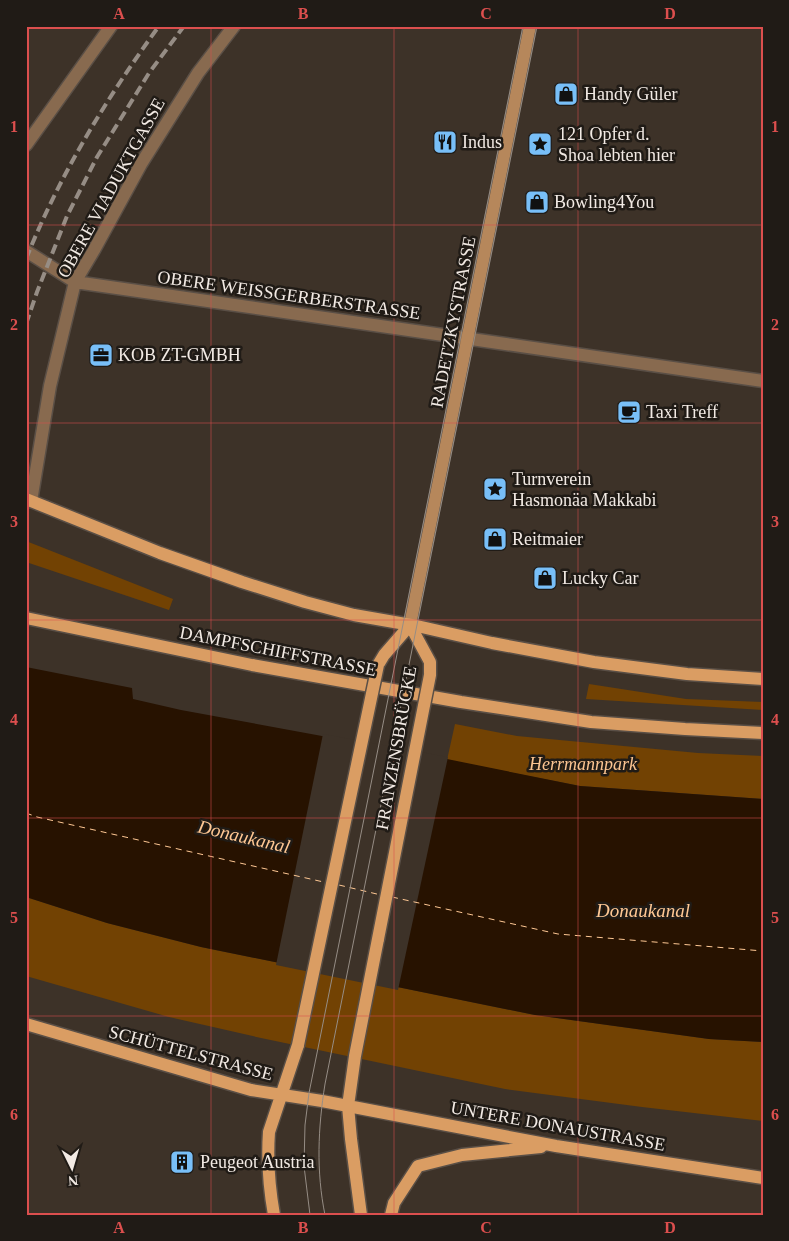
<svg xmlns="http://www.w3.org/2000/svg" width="789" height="1241" font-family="'Times New Roman',serif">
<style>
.green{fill:#724203}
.water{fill:#271200}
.pier{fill:#3d3228}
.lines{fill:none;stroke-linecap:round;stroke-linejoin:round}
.ferry{stroke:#ffc894;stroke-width:1;stroke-dasharray:6 5;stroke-linecap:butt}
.street-casing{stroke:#5a4f46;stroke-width:15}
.secondary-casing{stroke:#5a4f46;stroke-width:15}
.primary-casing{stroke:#5a4f46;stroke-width:15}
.street{stroke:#886a4f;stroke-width:12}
.secondary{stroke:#b6875b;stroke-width:12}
.primary{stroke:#da9d63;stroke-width:12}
.tram{stroke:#968d85;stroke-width:1}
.rail{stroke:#968d85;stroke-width:4;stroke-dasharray:10 5;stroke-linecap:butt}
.primary-bridge-casing{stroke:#5a4f46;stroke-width:15;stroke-linecap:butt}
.primary-bridge{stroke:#da9d63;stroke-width:12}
.grid{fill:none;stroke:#dc4f4e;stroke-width:1;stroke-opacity:0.55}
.labels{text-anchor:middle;stroke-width:5;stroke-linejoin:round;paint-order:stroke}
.poi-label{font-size:18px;fill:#f2eae4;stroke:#201b16;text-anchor:start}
.street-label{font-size:18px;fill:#f2eae4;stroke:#201b16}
.park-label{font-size:18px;font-style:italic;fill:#fbc491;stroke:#201b16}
.water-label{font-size:19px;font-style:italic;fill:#ffc894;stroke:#201b16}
.neatline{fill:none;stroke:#dc4f4e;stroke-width:2}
.grid-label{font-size:16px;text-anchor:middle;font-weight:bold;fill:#dc4f4e}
</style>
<rect width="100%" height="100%" fill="#3d3228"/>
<path class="green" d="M 26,541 L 173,599 L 169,610 L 26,562 Z
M 589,684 L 686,699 L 763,702 L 763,710 L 586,699 Z
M 455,724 L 517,736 L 698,753 L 763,756 L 763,799 L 580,786 L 447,760 Z
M 26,897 L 107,923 L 201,947 L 535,1015 L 709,1039 L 763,1042 L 763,1121 L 642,1107 L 505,1089 L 261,1038 L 169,1017 L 26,976 Z"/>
<path class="water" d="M 26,667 L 132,688 L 133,699 L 181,710 L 447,759 L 580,786 L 763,799 L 763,1042 L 709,1039 L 535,1015 L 201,947 L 107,923 L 26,897 Z"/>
<path class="pier" d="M 323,734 L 448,757 L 398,990 L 276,965 Z"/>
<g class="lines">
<path class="ferry" d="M 26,813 L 37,817 L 328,883
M 339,885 L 381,895
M 392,897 L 558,934 L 763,951"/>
<g class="street-casing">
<path id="street" d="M 26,145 L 111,26
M 26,251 L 75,282 L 763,381
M 31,501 L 50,386 L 75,282 L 94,250 L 141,164 L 198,73 L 234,26"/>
</g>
<g class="secondary-casing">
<path id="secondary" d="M 410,625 L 530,26"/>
</g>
<g class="primary-casing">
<path id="primary" d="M 26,499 L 160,553 L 242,582 L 305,602 L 354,615 L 417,626 L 492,643 L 594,662 L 687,674 L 763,679
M 26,618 L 252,665 L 461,702 L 591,722 L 685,729 L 763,733
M 410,625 L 430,662 L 430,675
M 378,665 L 384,655 L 410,625
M 26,1024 L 251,1090 L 322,1101 L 556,1146 L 763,1178
M 274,1215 C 269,1187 267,1160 269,1132 L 298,1045
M 361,1215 L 351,1139 L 348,1106 L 355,1056 L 378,939
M 391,1215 L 394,1203 L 418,1166 L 462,1155 L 541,1147"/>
</g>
<use href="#street" class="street"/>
<use href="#secondary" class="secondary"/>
<use href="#primary" class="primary"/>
<path class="tram" d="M 310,1215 L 304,1166 L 305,1125 L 309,1093 L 523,26
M 325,1215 C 316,1171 318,1128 325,1084 L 537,26"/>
<path class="rail" d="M 26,259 C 60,174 106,99 159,26
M 26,324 L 37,292 L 67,216 L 97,157 L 149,73 L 184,26"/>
<g class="primary-bridge-casing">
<path id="primary-bridge" d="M 378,939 L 430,675
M 298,1045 L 378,665"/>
</g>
<use href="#primary-bridge" class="primary-bridge"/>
</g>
<path class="grid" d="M 211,26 L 211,1215M 394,26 L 394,1215M 578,26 L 578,1215M 26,225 L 763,225M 26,423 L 763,423M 26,620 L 763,620M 26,818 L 763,818M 26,1016 L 763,1016"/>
<defs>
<g id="shop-square" transform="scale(1.25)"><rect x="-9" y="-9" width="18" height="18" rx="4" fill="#78bff8" stroke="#201b16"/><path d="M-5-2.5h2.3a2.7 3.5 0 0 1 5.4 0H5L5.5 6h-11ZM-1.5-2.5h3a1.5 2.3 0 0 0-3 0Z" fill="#111"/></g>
<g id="restaurant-square" transform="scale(1.25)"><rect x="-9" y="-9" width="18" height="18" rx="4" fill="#78bff8" stroke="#201b16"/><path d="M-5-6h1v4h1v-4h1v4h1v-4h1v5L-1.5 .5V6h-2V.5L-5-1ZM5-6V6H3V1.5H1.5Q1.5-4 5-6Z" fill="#111"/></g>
<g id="sight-square" transform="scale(1.25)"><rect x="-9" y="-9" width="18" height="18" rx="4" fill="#78bff8" stroke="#201b16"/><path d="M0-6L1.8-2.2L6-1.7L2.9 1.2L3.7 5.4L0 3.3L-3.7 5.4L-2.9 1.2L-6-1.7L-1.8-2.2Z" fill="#111"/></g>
<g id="office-square" transform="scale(1.25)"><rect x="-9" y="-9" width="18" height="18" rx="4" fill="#78bff8" stroke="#201b16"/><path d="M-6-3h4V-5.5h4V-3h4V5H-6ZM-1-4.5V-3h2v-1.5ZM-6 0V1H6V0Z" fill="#111"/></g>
<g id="cafe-square" transform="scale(1.25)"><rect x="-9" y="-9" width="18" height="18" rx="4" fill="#78bff8" stroke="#201b16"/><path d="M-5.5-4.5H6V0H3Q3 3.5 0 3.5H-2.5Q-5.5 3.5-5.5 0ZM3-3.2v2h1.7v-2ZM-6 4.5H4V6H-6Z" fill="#111"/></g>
<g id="building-square" transform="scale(1.25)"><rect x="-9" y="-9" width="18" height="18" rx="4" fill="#78bff8" stroke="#201b16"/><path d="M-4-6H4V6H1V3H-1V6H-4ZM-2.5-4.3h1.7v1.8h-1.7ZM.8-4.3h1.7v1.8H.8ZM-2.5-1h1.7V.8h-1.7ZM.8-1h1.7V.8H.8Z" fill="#111"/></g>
</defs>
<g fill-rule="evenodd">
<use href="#shop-square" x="566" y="94"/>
<use href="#restaurant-square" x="445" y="142"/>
<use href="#sight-square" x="540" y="144"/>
<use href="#shop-square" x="537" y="202"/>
<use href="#office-square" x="101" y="355"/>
<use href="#cafe-square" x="629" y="412"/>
<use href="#sight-square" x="495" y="489"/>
<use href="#shop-square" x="495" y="539"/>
<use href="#shop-square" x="545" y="578"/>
<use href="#building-square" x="182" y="1162"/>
</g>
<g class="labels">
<g class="poi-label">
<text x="584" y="100">Handy Güler</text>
<text x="558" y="140">121 Opfer d.<tspan x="558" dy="21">Shoa lebten hier</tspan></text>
<text x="462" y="148">Indus</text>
<text x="554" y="208">Bowling4You</text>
<text x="118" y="361">KOB ZT-GMBH</text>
<text x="646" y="418">Taxi Treff</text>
<text x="512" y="485">Turnverein<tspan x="512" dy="21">Hasmonäa Makkabi</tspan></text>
<text x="512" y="545">Reitmaier</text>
<text x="562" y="584">Lucky Car</text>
<text x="200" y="1168">Peugeot Austria</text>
</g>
<g class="street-label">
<text transform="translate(111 188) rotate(-61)" y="6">OBERE VIADUKTGASSE</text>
<text transform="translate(289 295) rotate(8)" y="6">OBERE WEISSGERBERSTRASSE</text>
<text transform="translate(453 322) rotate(-79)" y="6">RADETZKYSTRASSE</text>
<text transform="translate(278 651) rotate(11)" y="6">DAMPFSCHIFFSTRASSE</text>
<text transform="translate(396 748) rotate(-80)" y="6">FRANZENSBRÜCKE</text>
<text transform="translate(191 1053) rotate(15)" y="6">SCHÜTTELSTRASSE</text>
<text transform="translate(558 1126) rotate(10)" y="6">UNTERE DONAUSTRASSE</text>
</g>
<g class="park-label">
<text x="583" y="770">Herrmannpark</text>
</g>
<g class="water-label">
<text transform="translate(244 836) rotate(13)" y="7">Donaukanal</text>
<text x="643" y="917">Donaukanal</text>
</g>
</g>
<rect width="789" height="1241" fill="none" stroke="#201b16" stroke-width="55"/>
<g transform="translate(72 1168) rotate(175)" stroke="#201b16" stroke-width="4" paint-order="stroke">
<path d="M0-4L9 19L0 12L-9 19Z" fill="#f2eae4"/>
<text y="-8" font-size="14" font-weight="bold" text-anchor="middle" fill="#f2eae4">N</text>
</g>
<rect x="28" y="28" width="734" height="1186" class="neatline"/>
<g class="grid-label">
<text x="119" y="19">A</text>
<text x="303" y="19">B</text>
<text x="486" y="19">C</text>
<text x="670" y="19">D</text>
<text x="14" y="132">1</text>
<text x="775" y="132">1</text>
<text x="14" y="330">2</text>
<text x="775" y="330">2</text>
<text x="14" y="527">3</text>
<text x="775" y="527">3</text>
<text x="14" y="725">4</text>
<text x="775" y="725">4</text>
<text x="14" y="923">5</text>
<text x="775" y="923">5</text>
<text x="14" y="1120">6</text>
<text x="775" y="1120">6</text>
<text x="119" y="1233">A</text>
<text x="303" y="1233">B</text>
<text x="486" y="1233">C</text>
<text x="670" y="1233">D</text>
</g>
</svg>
